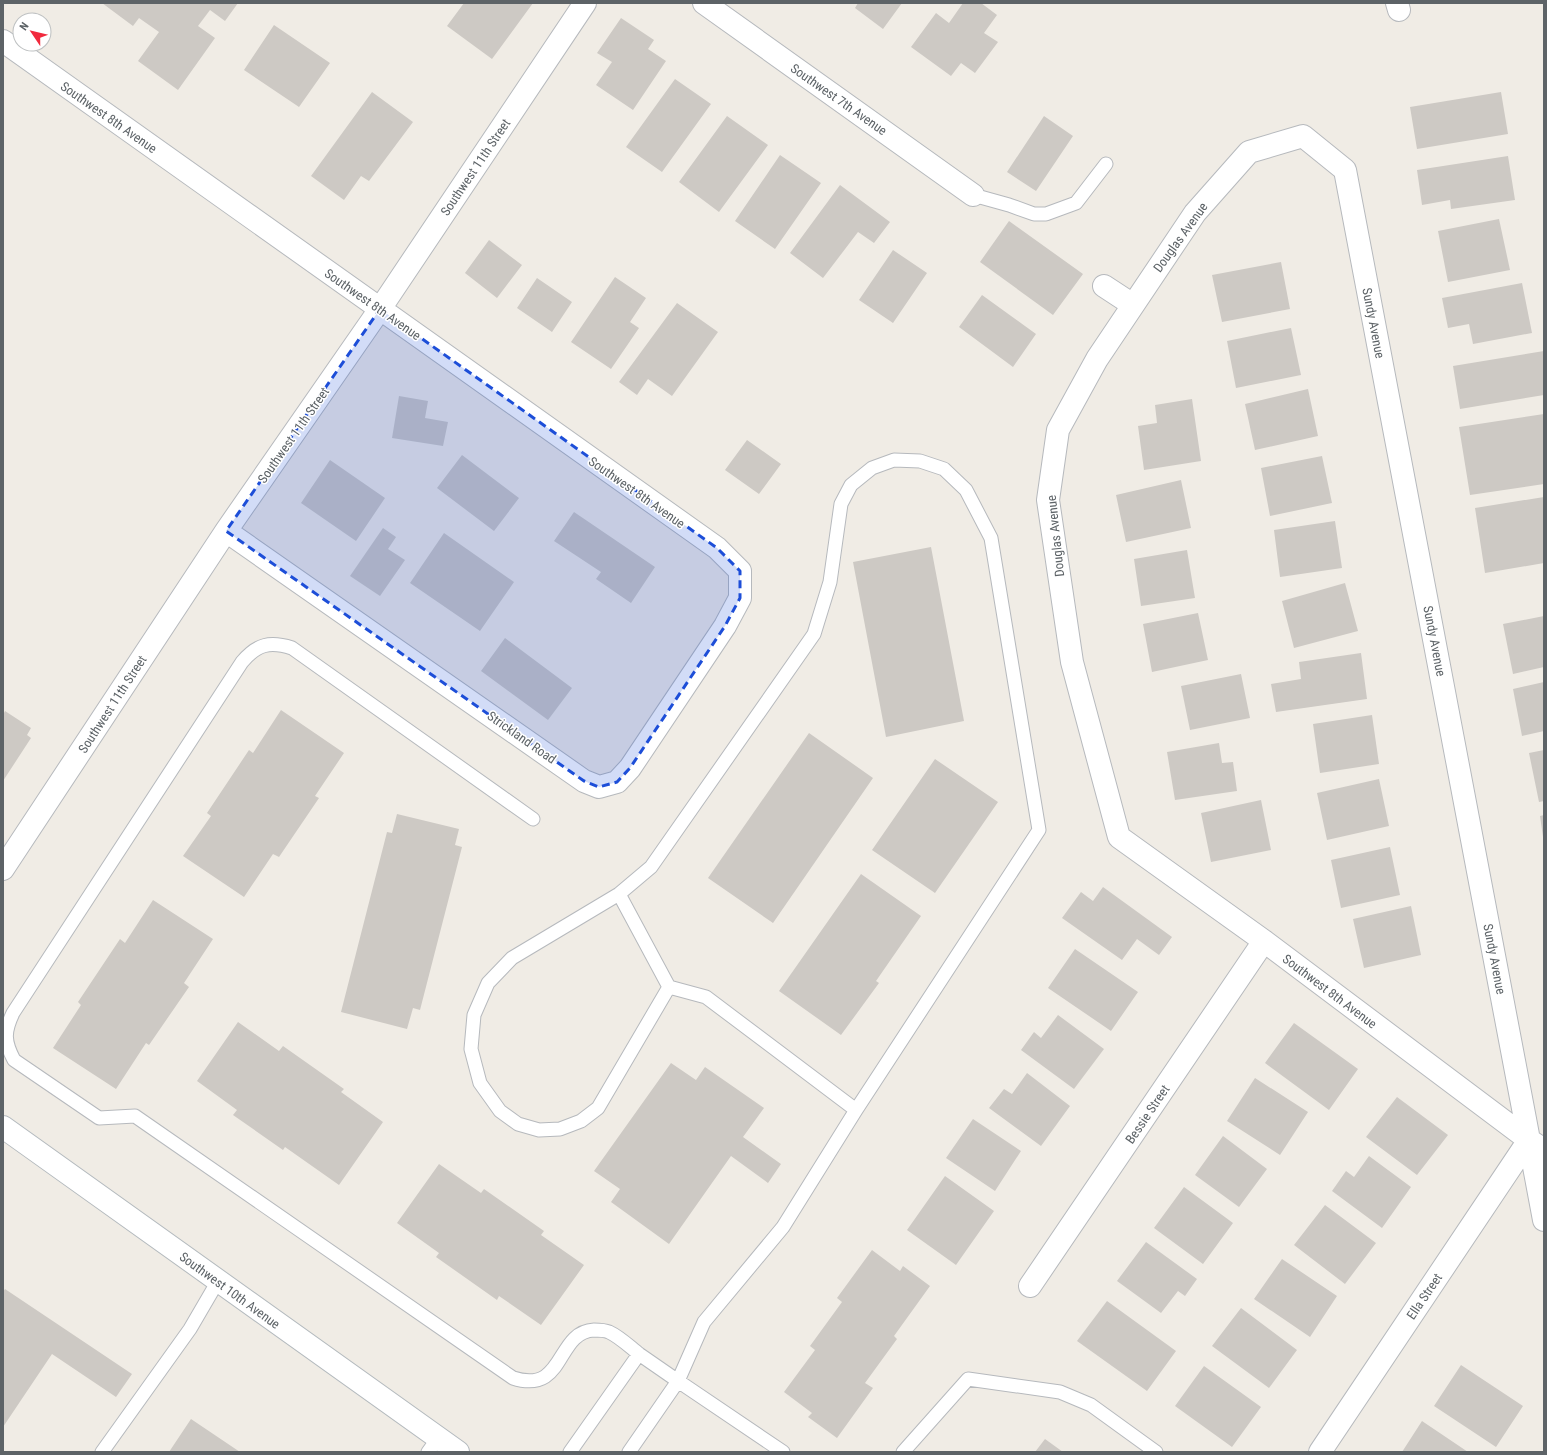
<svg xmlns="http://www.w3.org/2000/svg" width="1547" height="1455" font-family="'Roboto Condensed',sans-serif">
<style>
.building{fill:#cdc9c4}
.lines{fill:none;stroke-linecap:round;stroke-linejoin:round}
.lane-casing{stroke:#b6b9bd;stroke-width:15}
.street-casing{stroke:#b6b9bd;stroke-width:24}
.secondary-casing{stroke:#b4babe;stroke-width:24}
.lane{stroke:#fff;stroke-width:13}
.street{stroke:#fff;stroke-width:22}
.secondary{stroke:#fff;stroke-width:22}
.marked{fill:#1d4ed8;fill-opacity:0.2;stroke:#1d4ed8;stroke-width:3;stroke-dasharray:8 5;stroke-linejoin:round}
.labels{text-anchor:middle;stroke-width:3;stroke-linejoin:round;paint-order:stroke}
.street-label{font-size:13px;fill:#5d6367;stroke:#fff}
</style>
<rect width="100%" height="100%" fill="#f0ece5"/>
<path class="building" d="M 102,3 L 238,3 L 225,21 L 210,10 L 198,26 L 215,38 L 178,90 L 138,61 L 159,32 L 139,18 L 133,26 Z
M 464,3 L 533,3 L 492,59 L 447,26 Z
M 858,3 L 902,3 L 883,29 L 855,8 Z
M 963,3 L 981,3 L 997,15 L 984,33 L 998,42 L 975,73 L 961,63 L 951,76 L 911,47 L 936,13 L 949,23 Z
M 621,18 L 654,40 L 648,49 L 666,61 L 633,110 L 596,85 L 612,62 L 597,53 Z
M 274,25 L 330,63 L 299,107 L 244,70 Z
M 675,79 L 711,104 L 662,172 L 626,147 Z
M 372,92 L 413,122 L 369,181 L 361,176 L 344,200 L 311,176 Z
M 1501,92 L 1508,134 L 1417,149 L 1410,107 Z
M 727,116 L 768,145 L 719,212 L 679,182 Z
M 1044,116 L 1073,136 L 1036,191 L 1007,172 Z
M 780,155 L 821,183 L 775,249 L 735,221 Z
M 1508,156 L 1515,200 L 1451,209 L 1450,200 L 1422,205 L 1417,170 Z
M 840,185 L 890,222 L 874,243 L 858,232 L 823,278 L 790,253 Z
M 1499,219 L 1510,270 L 1448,282 L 1438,231 Z
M 1009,221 L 1083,274 L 1053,315 L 980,262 Z
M 489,240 L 522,265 L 497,298 L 465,273 Z
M 893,250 L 927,273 L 893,323 L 859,300 Z
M 1281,262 L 1290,309 L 1222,322 L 1212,275 Z
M 615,277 L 646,298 L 630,322 L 639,328 L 611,369 L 571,342 Z
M 537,278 L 572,302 L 552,332 L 517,308 Z
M 1522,283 L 1532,333 L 1473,344 L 1469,324 L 1448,328 L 1442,298 Z
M 982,295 L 1036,334 L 1013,367 L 959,327 Z
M 677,303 L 718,332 L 672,396 L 648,379 L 637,395 L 619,382 Z
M 1291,328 L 1301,375 L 1236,388 L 1227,341 Z
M 1544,351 L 1544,395 L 1460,409 L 1453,366 Z
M 1308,389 L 1318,436 L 1255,450 L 1245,404 Z
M 399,396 L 428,401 L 425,418 L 448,422 L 443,446 L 392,438 Z
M 1192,399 L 1201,461 L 1144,470 L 1138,426 L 1157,423 L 1155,405 Z
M 1544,414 L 1544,484 L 1470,495 L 1459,427 Z
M 747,440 L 781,464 L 759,494 L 725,470 Z
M 462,455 L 519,498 L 494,531 L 437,488 Z
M 1322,456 L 1332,503 L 1270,516 L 1261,468 Z
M 330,460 L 385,498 L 356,541 L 301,503 Z
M 1181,480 L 1191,528 L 1126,542 L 1116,495 Z
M 1544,497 L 1544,563 L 1485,573 L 1475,508 Z
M 574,512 L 655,567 L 631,603 L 596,579 L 601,572 L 554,541 Z
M 1335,521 L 1342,568 L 1280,577 L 1274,530 Z
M 383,528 L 396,537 L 388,549 L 405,560 L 380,596 L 350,576 Z
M 444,533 L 514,582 L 480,631 L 410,583 Z
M 931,547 L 964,721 L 886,737 L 853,562 Z
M 1187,550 L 1195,598 L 1141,606 L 1134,559 Z
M 1345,583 L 1358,631 L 1294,648 L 1282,601 Z
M 1198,613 L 1208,660 L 1152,672 L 1143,624 Z
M 1544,616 L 1544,667 L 1513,674 L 1503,624 Z
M 505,638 L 572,688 L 548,720 L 481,671 Z
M 1361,653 L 1367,699 L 1276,712 L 1271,684 L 1301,679 L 1299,662 Z
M 1241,674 L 1250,718 L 1190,730 L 1181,686 Z
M 1544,682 L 1544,731 L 1522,736 L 1513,689 Z
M 281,710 L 344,753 L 315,796 L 319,798 L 279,857 L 273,854 L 244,897 L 183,856 L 211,816 L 207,813 L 249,750 L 253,753 Z
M 5,711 L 31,728 L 27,735 L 31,738 L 3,781 L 3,715 Z
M 1372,715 L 1379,764 L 1320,773 L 1313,724 Z
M 809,733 L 873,778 L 773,923 L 708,878 Z
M 1219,743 L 1222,763 L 1233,762 L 1237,791 L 1175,800 L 1167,752 Z
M 1544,750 L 1544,801 L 1539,802 L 1529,753 Z
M 935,759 L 998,802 L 935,893 L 872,850 Z
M 1379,779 L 1389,826 L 1327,840 L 1317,793 Z
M 1261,800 L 1271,850 L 1211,862 L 1201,813 Z
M 397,814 L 459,829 L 455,845 L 462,847 L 420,1010 L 413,1008 L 407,1029 L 341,1012 L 387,832 L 392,833 Z
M 1544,815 L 1544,837 L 1543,837 L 1540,816 Z
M 1390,847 L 1400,895 L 1341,908 L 1331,860 Z
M 861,874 L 921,916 L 876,981 L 879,983 L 841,1035 L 779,991 Z
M 1103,887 L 1172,937 L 1159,955 L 1137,939 L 1122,960 L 1062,918 L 1081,892 L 1093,901 Z
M 153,900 L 213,939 L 184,983 L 189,987 L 149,1045 L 146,1043 L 116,1089 L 53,1048 L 81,1005 L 78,1002 L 120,939 L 125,943 Z
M 1411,906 L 1421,955 L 1364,968 L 1353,919 Z
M 1075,949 L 1138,992 L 1111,1031 L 1048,988 Z
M 1058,1015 L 1104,1049 L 1074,1089 L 1021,1050 L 1034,1032 L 1041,1038 Z
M 238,1022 L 279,1051 L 283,1046 L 344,1089 L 341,1092 L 383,1122 L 339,1185 L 285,1147 L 283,1150 L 233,1115 L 237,1110 L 197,1081 Z
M 1294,1023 L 1358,1069 L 1329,1110 L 1265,1063 Z
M 671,1063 L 696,1080 L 705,1067 L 764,1108 L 743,1137 L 781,1164 L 768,1183 L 731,1156 L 669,1244 L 611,1202 L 620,1189 L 594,1171 Z
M 1027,1073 L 1070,1106 L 1041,1146 L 989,1108 L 1004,1089 L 1012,1094 Z
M 1255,1078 L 1308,1112 L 1280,1155 L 1227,1121 Z
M 1397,1097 L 1448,1135 L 1417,1175 L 1366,1137 Z
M 973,1119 L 1021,1151 L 995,1191 L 946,1158 Z
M 1223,1136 L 1267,1169 L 1239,1207 L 1195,1175 Z
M 1369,1156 L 1411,1187 L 1382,1228 L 1332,1191 L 1346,1171 L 1354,1177 Z
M 439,1164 L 481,1193 L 484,1189 L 544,1231 L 541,1235 L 584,1265 L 541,1325 L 499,1296 L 497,1300 L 436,1257 L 439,1253 L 397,1223 Z
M 945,1176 L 994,1211 L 956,1265 L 907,1230 Z
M 1184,1187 L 1233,1223 L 1203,1264 L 1154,1228 Z
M 1325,1205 L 1376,1243 L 1345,1284 L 1294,1245 Z
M 1146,1242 L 1197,1279 L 1185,1296 L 1178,1291 L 1161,1313 L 1117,1281 Z
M 872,1250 L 900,1271 L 903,1266 L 930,1286 L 894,1336 L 897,1339 L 865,1383 L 873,1388 L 837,1438 L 808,1417 L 812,1413 L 784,1392 L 815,1350 L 810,1346 L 842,1302 L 837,1298 Z
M 1282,1259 L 1337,1296 L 1310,1337 L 1254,1299 Z
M 5,1289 L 132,1374 L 116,1397 L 52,1354 L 3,1427 L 3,1292 Z
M 1107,1301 L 1176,1351 L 1147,1391 L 1077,1341 Z
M 1241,1308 L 1297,1350 L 1269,1388 L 1212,1346 Z
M 1461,1365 L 1523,1406 L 1496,1447 L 1434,1406 Z
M 1204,1366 L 1261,1407 L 1232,1447 L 1175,1406 Z
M 191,1419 L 240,1452 L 169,1452 Z
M 1422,1421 L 1468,1452 L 1402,1452 Z
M 1045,1439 L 1063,1452 L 1035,1452 Z"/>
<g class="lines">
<g class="lane-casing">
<path id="lane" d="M 973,195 L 1009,205 L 1034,214 L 1046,214 L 1076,203 L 1106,164
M 533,819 L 292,648 C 270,641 257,644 242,662 L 13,1013 C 4,1032 4,1041 14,1060 L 99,1118 L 135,1116 L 513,1378 C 566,1395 555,1332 594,1330 C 599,1330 604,1330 609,1332 C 620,1337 630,1347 639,1354
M 619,894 L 669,987
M 102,1452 L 190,1329 L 218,1281
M 428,1452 L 438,1438
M 570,1452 L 639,1354 L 678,1381 L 629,1452
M 783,1452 L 678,1381 L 704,1322 L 783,1227 L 856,1110 L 1039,830 L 991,538 L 966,490 L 944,469 L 920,461 L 894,460 L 872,468 L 851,485 L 841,504 L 830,582 L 814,634 L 651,867 L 619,894 L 512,958 L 488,983 L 474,1015 L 471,1049 L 480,1083 L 500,1111 L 518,1124 L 539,1130 L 560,1129 L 581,1121 L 598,1108 L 669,987 L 706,997 L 856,1110
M 903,1452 L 968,1379 L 1060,1392 L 1091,1405 L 1156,1452"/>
</g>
<g class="street-casing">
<path id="street" d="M 704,3 L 973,195
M 1397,3 L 1399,10
M 3,41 L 717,548 L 740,571 L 740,598 L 725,626 L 630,768 L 617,782 L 599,787 L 584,781 L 226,531
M 1104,286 L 1133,305
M 3,869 L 226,531 L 380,309 L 585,3
M 1544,1150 L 1529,1140 L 1264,941 L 1119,837 L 1072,662 L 1048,500 L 1058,430 L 1097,359 L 1195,213 L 1249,152 L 1303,136 L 1345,170 L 1529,1140 L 1544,1220
M 1030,1286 L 1264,941
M 1320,1452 L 1529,1140"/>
</g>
<g class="secondary-casing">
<path id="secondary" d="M 3,1127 L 458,1452"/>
</g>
<use href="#lane" class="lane"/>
<use href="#street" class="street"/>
<use href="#secondary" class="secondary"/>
</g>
<path class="marked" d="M 380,309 L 717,548 L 740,571 L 740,598 L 725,626 L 630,768 L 617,782 L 599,787 L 584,781 L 226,531 Z"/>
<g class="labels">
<g class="street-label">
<text transform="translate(839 99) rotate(35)" y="5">Southwest 7th Avenue</text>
<text transform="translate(109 117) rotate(35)" y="5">Southwest 8th Avenue</text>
<text transform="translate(475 167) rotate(-56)" y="5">Southwest 11th Street</text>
<text transform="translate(1180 237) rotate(-54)" y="5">Douglas Avenue</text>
<text transform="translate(373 304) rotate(35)" y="5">Southwest 8th Avenue</text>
<text transform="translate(1374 323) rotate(79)" y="5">Sundy Avenue</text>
<text transform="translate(293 435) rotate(-55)" y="5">Southwest 11th Street</text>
<text transform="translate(637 492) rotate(35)" y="5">Southwest 8th Avenue</text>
<text transform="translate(1055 536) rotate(-96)" y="5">Douglas Avenue</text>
<text transform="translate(1435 641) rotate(79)" y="5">Sundy Avenue</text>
<text transform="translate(112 704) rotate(-57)" y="5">Southwest 11th Street</text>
<text transform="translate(522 737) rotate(35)" y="5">Strickland Road</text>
<text transform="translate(1495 959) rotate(79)" y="5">Sundy Avenue</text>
<text transform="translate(1330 991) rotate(37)" y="5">Southwest 8th Avenue</text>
<text transform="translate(1147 1114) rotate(-56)" y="5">Bessie Street</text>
<text transform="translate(230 1290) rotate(36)" y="5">Southwest 10th Avenue</text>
<text transform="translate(1424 1296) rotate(-56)" y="5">Ella Street</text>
</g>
</g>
<rect width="1547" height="1455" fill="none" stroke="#5d6367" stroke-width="8"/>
<g transform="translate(32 32) rotate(305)"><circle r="19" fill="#ffffff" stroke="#bec1c2"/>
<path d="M0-3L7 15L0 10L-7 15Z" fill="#f12a3d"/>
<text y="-6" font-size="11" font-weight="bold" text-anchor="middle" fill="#5d6367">N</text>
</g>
</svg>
